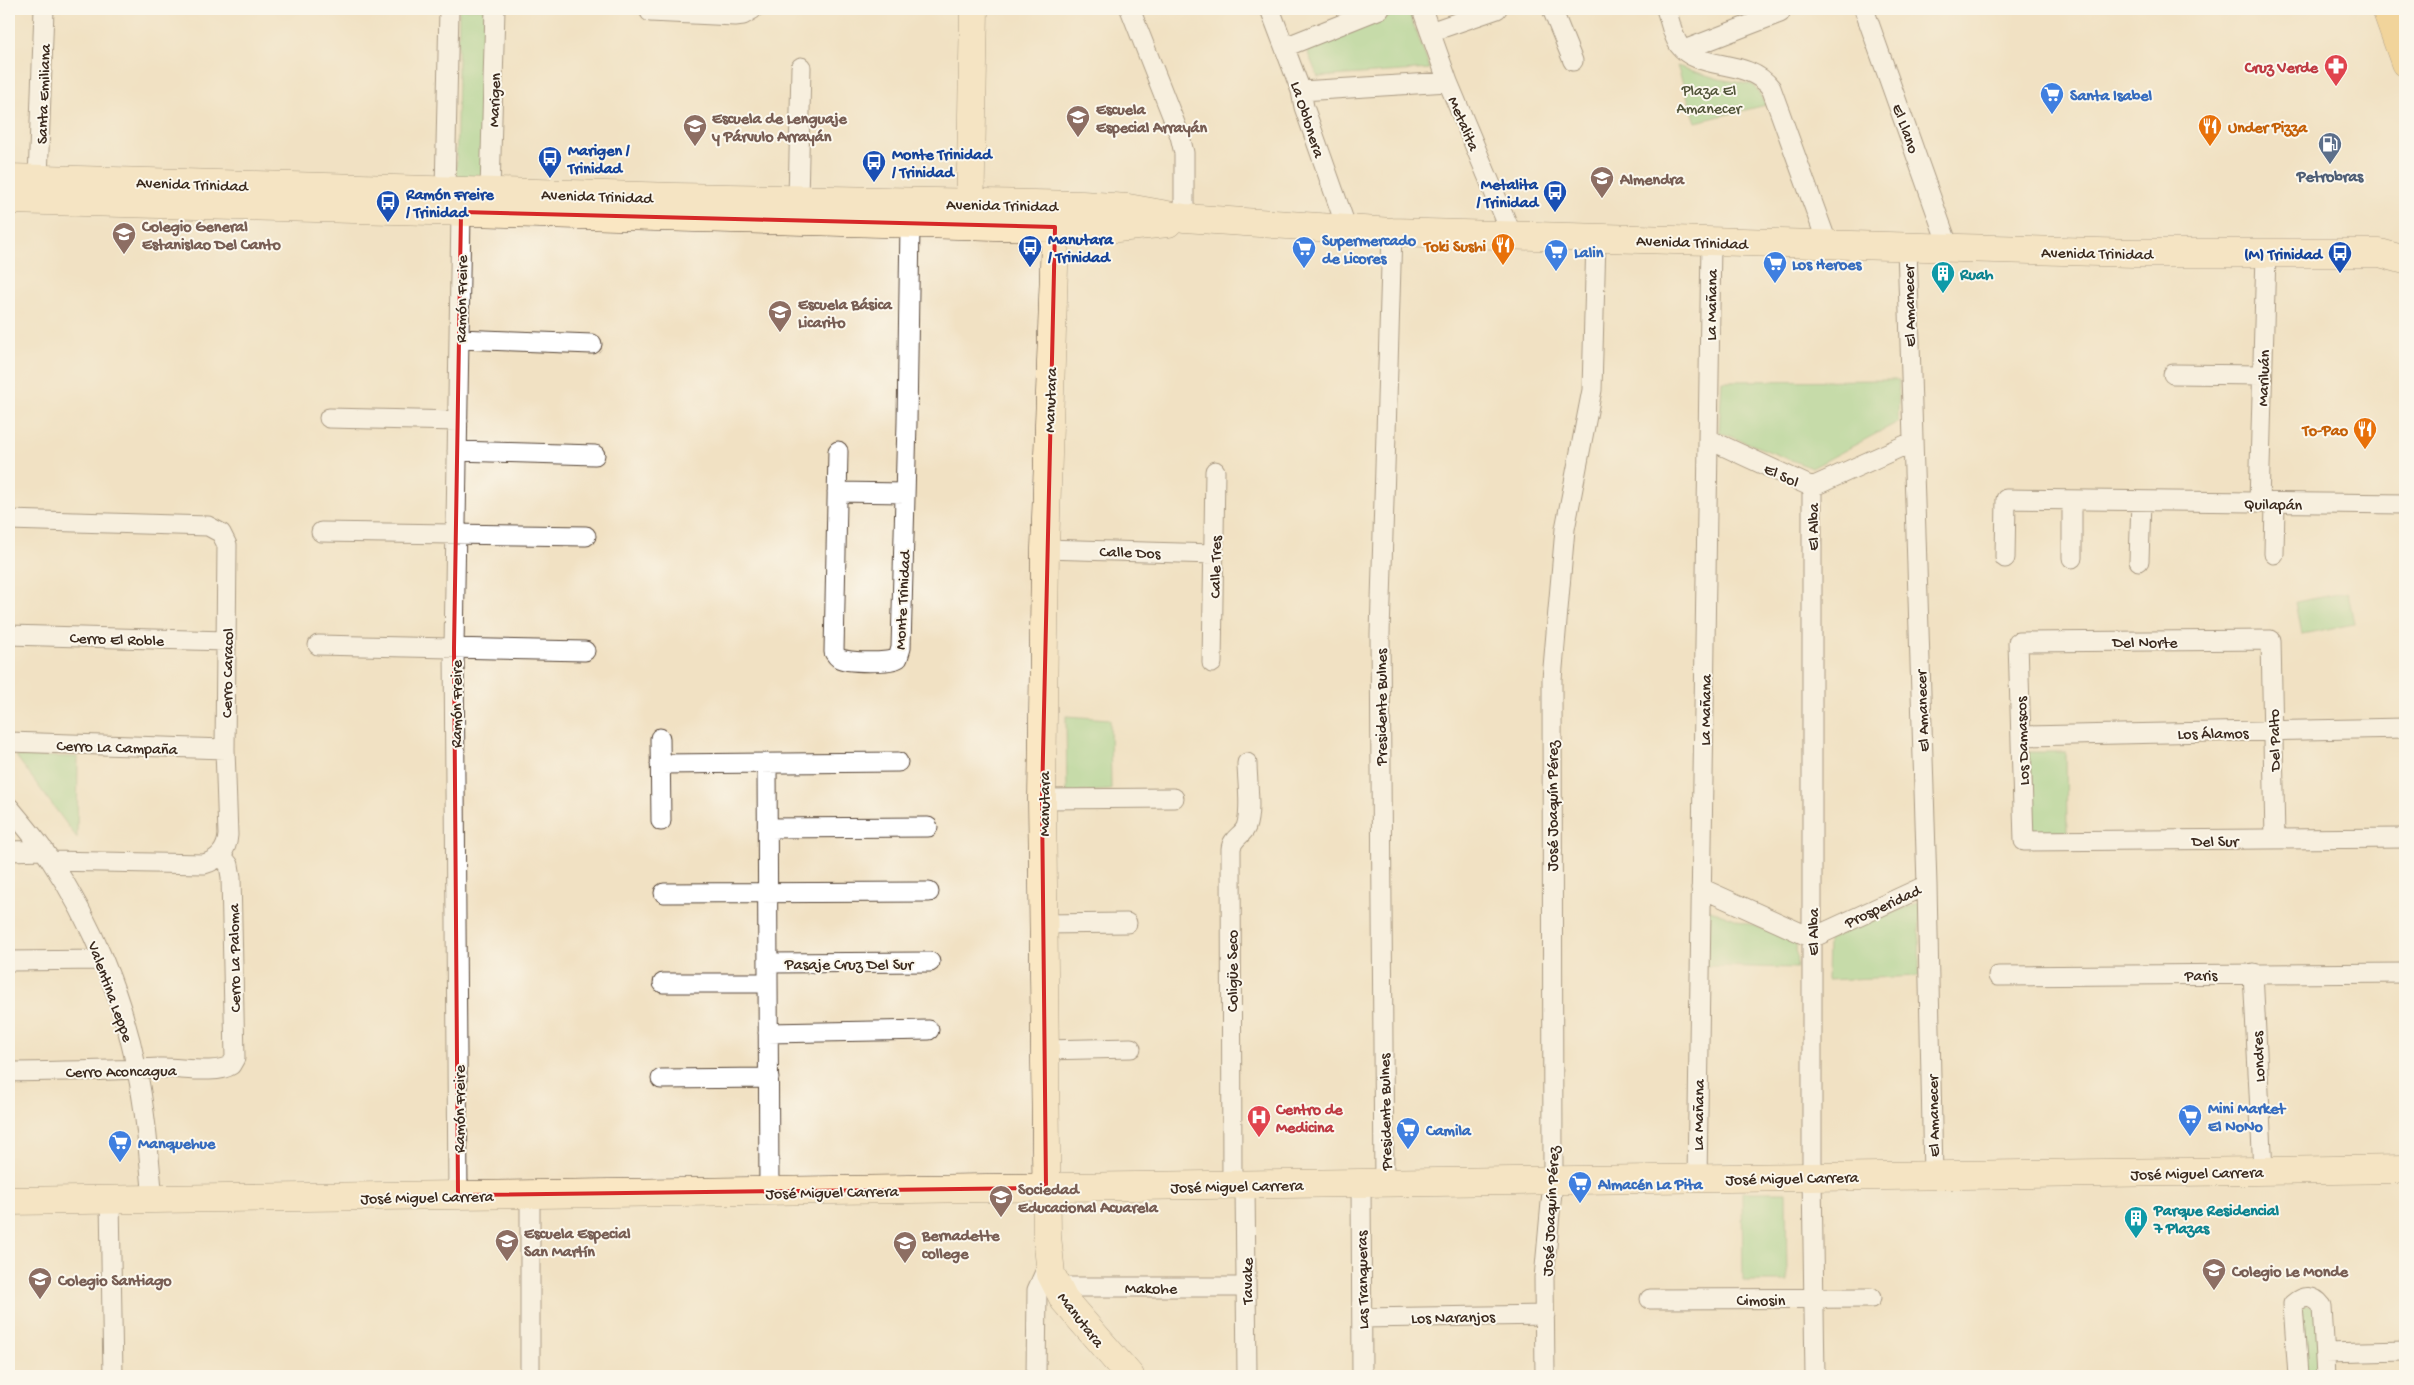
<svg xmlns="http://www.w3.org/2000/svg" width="2414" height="1385" font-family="'Gochi Hand',sans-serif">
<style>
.green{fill:#93d38a;stroke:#677e54}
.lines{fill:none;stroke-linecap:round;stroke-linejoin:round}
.street-casing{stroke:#564537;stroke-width:21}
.secondary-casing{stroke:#564537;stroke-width:29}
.primary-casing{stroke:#564537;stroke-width:29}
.street{stroke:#fff;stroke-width:19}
.secondary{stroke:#fae7c3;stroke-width:28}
.primary{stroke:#f2c36a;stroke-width:28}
.marked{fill:none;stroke:#d62828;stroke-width:4;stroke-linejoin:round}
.labels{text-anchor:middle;stroke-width:4;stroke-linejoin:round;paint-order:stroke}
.health-label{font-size:16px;font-weight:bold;fill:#be3a42;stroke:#fbf7ec;text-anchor:end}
.park-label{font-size:16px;fill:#515439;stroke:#fbf7ec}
.street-label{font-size:16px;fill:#3b2a1e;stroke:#fbf7ec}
.shop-label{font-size:16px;font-weight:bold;fill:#366cbe;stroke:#fbf7ec;text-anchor:start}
.education-label{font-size:16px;font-weight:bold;fill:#785e54;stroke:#fbf7ec;text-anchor:start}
.food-label{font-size:16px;font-weight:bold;fill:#c56008;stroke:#fbf7ec;text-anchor:end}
.transit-label{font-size:16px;font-weight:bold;fill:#164399;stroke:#fbf7ec;text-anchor:start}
.service-label{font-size:16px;font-weight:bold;fill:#4e5e75;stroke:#fbf7ec}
.culture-label{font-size:16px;font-weight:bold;fill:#0d838f;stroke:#fbf7ec;text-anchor:start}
</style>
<rect width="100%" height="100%" fill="#fbf7ec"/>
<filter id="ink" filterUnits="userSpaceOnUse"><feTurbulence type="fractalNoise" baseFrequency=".02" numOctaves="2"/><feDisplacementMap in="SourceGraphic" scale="10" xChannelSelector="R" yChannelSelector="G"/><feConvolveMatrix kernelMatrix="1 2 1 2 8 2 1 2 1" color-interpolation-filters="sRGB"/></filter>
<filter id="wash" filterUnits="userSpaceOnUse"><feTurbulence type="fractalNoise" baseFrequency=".0096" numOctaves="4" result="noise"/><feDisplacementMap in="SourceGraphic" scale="20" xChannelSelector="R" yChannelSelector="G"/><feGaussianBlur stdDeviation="1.12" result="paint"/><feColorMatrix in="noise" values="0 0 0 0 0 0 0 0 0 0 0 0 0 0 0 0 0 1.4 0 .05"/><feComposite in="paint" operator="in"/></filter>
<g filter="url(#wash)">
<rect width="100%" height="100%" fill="#f1e1c3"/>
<path class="green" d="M 459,9 L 485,9 L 482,182 L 456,181 Z
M 1408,9 L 1430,69 L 1318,77 L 1307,51 Z
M 1677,66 L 1719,79 L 1754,85 L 1766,105 L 1696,122 Z
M 1899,380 L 1898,422 L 1812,468 L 1719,432 L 1722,381 Z
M 2348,592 L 2354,624 L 2302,634 L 2296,602 Z
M 1066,716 L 1110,719 L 1111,790 L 1067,793 Z
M 2029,752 L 2066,752 L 2067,832 L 2030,832 Z
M 16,756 L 78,757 L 77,838 Z
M 1920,902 L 1919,976 L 1827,980 L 1828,939 Z
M 1705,908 L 1796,941 L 1797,968 L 1705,966 Z
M 1742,1192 L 1786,1192 L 1787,1281 L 1743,1281 Z
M 2317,1305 L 2321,1376 L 2304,1376 L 2299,1307 Z"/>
</g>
<g filter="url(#ink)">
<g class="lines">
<g class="street-casing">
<path id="street" d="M 449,9 L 445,190 L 461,212 L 454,648 L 458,1195
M 1130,9 L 1180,136 L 1184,153 L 1184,218
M 1270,9 L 1301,91 L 1304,107 L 1347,229
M 1422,9 L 1448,82 L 1512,235
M 1552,9 L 1573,61
M 1666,9 C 1670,20 1672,35 1679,45 C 1699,72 1747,57 1771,88 L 1828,245
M 1864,9 L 1949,248
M 650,12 L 735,16 L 743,15 L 753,9
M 1430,32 L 1497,9
M 1285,47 L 1380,9
M 1684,50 L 1780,13
M 1301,91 L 1448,82
M 38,179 L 44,9
M 480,198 L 490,191 L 495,9
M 798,200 L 801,67
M 1907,247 L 1927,885 L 1933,1175
M 459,339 L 592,344
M 2173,374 L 2262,375
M 329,418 L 458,421
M 1708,439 L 1812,487 L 1912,442
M 457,451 L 595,455
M 838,451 L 834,652 C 836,655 836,656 839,658 C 847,663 891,663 898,658 L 901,648 L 907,422 L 910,224
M 1812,487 L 1812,1177 L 1815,1376
M 837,492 L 905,493
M 2259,502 L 2266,254
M 9,520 L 208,526 L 221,533 L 227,545 L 225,749 L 228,835 C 227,850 219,860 204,864 L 51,861
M 321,532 L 586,536
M 1045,549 L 1214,554
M 2274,554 L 2275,503
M 2005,558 L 2006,499 L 2405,504
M 2072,558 L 2072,500
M 2139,561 L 2141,501
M 9,635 L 226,641
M 318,645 L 585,651
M 1212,663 L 1215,471
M 2021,736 L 2405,728
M 660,738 L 661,821
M 9,742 L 225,749
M 767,763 L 769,1191
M 660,764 L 898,762
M 1042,799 L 1174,798
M 9,807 C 23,824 39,842 51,861 C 92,922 123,998 137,1071 C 146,1113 149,1157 153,1200
M 767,828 L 928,827
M 2275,839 L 2271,640 L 2018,642 L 2024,841 L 2405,838
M 9,851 L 44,850
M 1701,888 L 1812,938 L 1927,885
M 664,893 L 929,892
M 1043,924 L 1127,923
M 9,961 L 102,960
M 768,963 L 930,962
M 2253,973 L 2263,1171
M 1998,976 L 2405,973
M 663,983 L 768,983
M 768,1033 L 929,1030
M 1045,1050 L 1131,1048
M 9,1072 C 59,1071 109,1071 159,1068 C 178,1067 216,1075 231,1065 L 235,1058 L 231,877 L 229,865 L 221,855
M 661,1079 L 769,1078
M 1697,1179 L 1711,242
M 1361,1183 L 1362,1376
M 1384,1183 L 1380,634 L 1392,232
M 1232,1185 L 1231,849 C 1232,838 1242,836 1246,827 C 1252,811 1247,780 1247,763
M 1245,1185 L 1247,1376
M 530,1194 L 530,1376
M 110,1200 L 113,1376
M 1057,1287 L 1246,1287
M 1650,1299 L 1871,1298
M 1362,1318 L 1545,1315
M 2325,1353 L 2405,1351
M 1036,1376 L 1037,1290 L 1049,1263
M 1545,1376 L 1544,1278 L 1553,1181 L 1552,679 L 1565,529 L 1592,390 L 1596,238
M 2298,1376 L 2293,1304 C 2303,1295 2314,1295 2322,1306 L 2326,1376"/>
</g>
<g class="secondary-casing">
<path id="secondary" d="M 9,178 L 676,197 L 1082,205 L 1128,208 L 1184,218 L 1392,232 L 2134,253 L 2380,253 L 2405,260
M 9,200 L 1034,227 L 1117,228 L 1168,223
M 1056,205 L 1045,549 L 1042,799 L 1047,1236 L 1051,1274 L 1064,1300 L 1130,1376
M 970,222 L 974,9
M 9,1201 L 2405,1169"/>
</g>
<g class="primary-casing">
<path id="primary" d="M 2386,9 L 2405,63"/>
</g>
<use href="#street" class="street"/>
<use href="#secondary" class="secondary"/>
<use href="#primary" class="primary"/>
</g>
</g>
<path d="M0 0H2414V1385H0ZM 461,212 L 1055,227 L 1042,799 L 1046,1188 L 458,1195 L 454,648 Z" fill="#f1e1c3" fill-opacity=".55" fill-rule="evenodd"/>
<path class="marked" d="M 461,212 L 1055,227 L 1042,799 L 1046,1188 L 458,1195 L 454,648 Z"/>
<defs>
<g id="pharmacy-pin" transform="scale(1.25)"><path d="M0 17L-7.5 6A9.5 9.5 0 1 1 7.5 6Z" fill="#e0444e" stroke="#fbf7ec"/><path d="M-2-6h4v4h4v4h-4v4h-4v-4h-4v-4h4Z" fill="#fff"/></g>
<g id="supermarket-pin" transform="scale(1.25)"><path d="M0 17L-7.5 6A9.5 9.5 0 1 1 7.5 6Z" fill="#3f7fe0" stroke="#fbf7ec"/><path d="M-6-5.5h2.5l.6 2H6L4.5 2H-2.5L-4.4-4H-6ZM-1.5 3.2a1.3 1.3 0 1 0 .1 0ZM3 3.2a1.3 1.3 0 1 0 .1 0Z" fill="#fff"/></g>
<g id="school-pin" transform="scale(1.25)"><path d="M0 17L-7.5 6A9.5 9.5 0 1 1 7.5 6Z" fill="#8d6e63" stroke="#fbf7ec"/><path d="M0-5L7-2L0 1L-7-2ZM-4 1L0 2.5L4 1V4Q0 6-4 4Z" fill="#fff"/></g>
<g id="restaurant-pin" transform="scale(1.25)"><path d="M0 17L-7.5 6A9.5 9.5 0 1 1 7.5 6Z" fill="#e8710a" stroke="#fbf7ec"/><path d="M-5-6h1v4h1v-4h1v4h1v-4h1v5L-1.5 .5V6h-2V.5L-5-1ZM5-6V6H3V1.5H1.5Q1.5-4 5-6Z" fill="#fff"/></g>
<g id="fuel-pin" transform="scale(1.25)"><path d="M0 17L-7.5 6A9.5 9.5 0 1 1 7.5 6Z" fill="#5c6f8a" stroke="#fbf7ec"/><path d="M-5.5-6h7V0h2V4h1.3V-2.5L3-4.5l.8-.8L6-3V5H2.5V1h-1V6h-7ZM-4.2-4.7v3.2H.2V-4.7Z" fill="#fff"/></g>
<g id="bus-pin" transform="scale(1.25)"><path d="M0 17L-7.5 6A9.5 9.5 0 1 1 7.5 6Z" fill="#1a4fb4" stroke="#fbf7ec"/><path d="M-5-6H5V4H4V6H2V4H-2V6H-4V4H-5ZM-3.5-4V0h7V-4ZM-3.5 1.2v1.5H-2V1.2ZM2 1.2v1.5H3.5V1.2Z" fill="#fff"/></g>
<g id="building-pin" transform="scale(1.25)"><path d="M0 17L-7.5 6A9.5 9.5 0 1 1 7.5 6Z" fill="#0f9aa8" stroke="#fbf7ec"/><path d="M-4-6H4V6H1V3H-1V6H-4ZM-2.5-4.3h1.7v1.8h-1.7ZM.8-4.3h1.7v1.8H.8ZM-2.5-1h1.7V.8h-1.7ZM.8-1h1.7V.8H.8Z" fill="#fff"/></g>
<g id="hospital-pin" transform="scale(1.25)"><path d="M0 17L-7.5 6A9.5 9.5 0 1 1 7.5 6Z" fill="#e0444e" stroke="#fbf7ec"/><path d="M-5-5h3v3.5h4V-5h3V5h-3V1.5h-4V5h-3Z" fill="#fff"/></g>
</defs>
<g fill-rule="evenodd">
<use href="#pharmacy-pin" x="2336" y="66"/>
<use href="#supermarket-pin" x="2052" y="94"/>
<use href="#school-pin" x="1078" y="117"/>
<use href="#school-pin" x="695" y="126"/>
<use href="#restaurant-pin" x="2210" y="126"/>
<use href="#fuel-pin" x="2330" y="144"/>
<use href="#bus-pin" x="550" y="158"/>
<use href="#bus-pin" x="874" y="162"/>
<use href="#school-pin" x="1602" y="178"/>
<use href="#bus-pin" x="1555" y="192"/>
<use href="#bus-pin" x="388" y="202"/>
<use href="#school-pin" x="124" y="234"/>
<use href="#restaurant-pin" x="1503" y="245"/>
<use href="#bus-pin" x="1030" y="247"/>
<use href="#supermarket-pin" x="1304" y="248"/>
<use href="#supermarket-pin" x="1556" y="251"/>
<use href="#bus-pin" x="2340" y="253"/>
<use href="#supermarket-pin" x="1775" y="263"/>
<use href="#building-pin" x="1943" y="273"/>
<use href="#school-pin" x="780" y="312"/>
<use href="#restaurant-pin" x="2365" y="429"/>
<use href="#supermarket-pin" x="2190" y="1116"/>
<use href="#hospital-pin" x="1259" y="1117"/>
<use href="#supermarket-pin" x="1408" y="1129"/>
<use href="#supermarket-pin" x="120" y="1142"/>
<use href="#supermarket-pin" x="1580" y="1183"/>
<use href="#school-pin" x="1001" y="1197"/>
<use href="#building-pin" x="2136" y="1218"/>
<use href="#school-pin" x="507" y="1241"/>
<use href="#school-pin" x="905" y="1243"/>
<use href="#school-pin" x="2214" y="1270"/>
<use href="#school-pin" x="40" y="1279"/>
</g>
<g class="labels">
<g class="health-label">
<text x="2318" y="72">Cruz Verde</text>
<text x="1276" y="1114" text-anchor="start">Centro de<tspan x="1276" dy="18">Medicina</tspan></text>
</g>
<g class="park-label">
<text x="1709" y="95">Plaza El<tspan x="1709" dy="18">Amanecer</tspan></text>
</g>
<g class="street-label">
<text transform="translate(42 94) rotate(-88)" y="6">Santa Emiliana</text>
<text transform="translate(493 100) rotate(-88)" y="6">Marigen</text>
<text transform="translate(1309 119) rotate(72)" y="6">La Oblonera</text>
<text transform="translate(1465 123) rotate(67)" y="6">Metalita</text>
<text transform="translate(1907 128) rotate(70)" y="6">El Llano</text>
<text transform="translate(192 183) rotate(2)" y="6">Avenida Trinidad</text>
<text transform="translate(597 195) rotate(2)" y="6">Avenida Trinidad</text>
<text transform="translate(1002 204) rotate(1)" y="6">Avenida Trinidad</text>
<text transform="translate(1692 241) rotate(2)" y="6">Avenida Trinidad</text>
<text transform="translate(2097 252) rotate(1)" y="6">Avenida Trinidad</text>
<text transform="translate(460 299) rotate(-89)" y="6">Ramón Freire</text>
<text transform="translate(1710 305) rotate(-89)" y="6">La Mañana</text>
<text transform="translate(1908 306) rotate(-91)" y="6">El Amanecer</text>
<text transform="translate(2262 378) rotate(-88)" y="6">Mariluán</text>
<text transform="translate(1049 400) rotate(-88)" y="6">Manutara</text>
<text transform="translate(1782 474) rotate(25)" y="6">El Sol</text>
<text transform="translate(2273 503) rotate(1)" y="6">Quilapán</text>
<text transform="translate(1812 527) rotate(-90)" y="6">El Alba</text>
<text transform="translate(1130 551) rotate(2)" y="6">Calle Dos</text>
<text transform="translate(1214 567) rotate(-89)" y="6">Calle Tres</text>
<text transform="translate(901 600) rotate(-87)" y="6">Monte Trinidad</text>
<text transform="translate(117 638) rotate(2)" y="6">Cerro El Roble</text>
<text x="2145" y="647">Del Norte</text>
<text transform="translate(226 673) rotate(-89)" y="6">Cerro Caracol</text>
<text transform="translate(455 704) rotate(-90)" y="6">Ramón Freire</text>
<text transform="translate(1380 707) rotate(-90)" y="6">Presidente Bulnes</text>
<text transform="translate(1704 710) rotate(-89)" y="6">La Mañana</text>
<text transform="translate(1921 711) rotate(-92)" y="6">El Amanecer</text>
<text transform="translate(2213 732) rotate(-1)" y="6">Los Álamos</text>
<text transform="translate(2273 740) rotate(-91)" y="6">Del Palto</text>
<text transform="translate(2021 741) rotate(-92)" y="6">Los Damascos</text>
<text transform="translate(117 746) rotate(2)" y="6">Cerro La Campaña</text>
<text transform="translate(1043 804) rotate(-90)" y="6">Manutara</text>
<text transform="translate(1551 806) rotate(-90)" y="6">José Joaquín Pérez</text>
<text x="2215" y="846">Del Sur</text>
<text transform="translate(1882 905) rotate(-25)" y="6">Prosperidad</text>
<text transform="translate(1812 932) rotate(-90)" y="6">El Alba</text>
<text transform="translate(233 958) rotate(-91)" y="6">Cerro La Paloma</text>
<text x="849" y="969">Pasaje Cruz Del Sur</text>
<text transform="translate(1231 971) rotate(-90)" y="6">Coligüe Seco</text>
<text transform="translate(2201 974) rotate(-1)" y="6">Paris</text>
<text transform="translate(112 991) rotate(70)" y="6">Valentina Leppe</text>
<text transform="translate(2257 1057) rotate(-93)" y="6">Londres</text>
<text transform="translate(121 1070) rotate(-1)" y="6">Cerro Aconcagua</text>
<text transform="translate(458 1109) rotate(-90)" y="6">Ramón Freire</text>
<text transform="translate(1384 1112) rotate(-91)" y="6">Presidente Bulnes</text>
<text transform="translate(1697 1115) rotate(-89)" y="6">La Mañana</text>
<text transform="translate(1932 1116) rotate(-91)" y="6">El Amanecer</text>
<text transform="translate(2197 1172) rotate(-1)" y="6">José Miguel Carrera</text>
<text transform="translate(1792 1177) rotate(-1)" y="6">José Miguel Carrera</text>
<text transform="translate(1237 1185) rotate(-1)" y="6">José Miguel Carrera</text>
<text transform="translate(832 1191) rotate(-1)" y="6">José Miguel Carrera</text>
<text transform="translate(427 1196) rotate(-1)" y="6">José Miguel Carrera</text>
<text transform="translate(1549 1211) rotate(-87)" y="6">José Joaquín Pérez</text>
<text transform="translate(1361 1280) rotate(-91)" y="6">Las Tranqueras</text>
<text transform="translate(1246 1281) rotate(-90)" y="6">Tavake</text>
<text x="1151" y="1293">Makohe</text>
<text x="1761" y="1305">Cimosin</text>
<text transform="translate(1453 1316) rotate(-1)" y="6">Los Naranjos</text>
<text transform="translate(1082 1319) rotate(52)" y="6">Manutara</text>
</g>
<g class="shop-label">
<text x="2070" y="100">Santa Isabel</text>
<text x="1322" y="245">Supermercado<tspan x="1322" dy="18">de Licores</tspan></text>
<text x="1574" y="257">Lalin</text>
<text x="1792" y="269">Los Heroes</text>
<text x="2208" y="1113">Mini Market<tspan x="2208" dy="18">El NoNo</tspan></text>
<text x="1426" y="1135">Camila</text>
<text x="138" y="1148">Manquehue</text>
<text x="1598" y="1189">Almacén La Pita</text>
</g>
<g class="education-label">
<text x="1096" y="114">Escuela<tspan x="1096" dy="18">Especial Arrayán</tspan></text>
<text x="712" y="123">Escuela de Lenguaje<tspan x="712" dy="18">y Párvulo Arrayán</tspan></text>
<text x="1620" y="184">Almendra</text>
<text x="142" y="231">Colegio General<tspan x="142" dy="18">Estanislao Del Canto</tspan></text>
<text x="798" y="309">Escuela Básica<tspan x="798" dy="18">Licarito</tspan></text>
<text x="1018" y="1194">Sociedad<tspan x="1018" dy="18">Educacional Acuarela</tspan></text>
<text x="524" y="1238">Escuela Especial<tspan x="524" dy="18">San Martín</tspan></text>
<text x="922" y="1240">Bernadette<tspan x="922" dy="18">college</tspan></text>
<text x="2232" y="1276">Colegio Le Monde</text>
<text x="58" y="1285">Colegio Santiago</text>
</g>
<g class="food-label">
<text x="2228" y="132" text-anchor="start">Under Pizza</text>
<text x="1486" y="251">Toki Sushi</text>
<text x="2348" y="435">To-Pao</text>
</g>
<g class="transit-label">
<text x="568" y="155">Marigen /<tspan x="568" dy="18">Trinidad</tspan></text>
<text x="892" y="159">Monte Trinidad<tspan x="892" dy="18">/ Trinidad</tspan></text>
<text x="1538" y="189" text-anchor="end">Metalita<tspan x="1538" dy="18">/ Trinidad</tspan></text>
<text x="406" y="199">Ramón Freire<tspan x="406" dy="18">/ Trinidad</tspan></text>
<text x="1048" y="244">Manutara<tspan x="1048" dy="18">/ Trinidad</tspan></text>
<text x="2322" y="259" text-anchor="end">(M) Trinidad</text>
</g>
<g class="service-label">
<text x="2330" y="181">Petrobras</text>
</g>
<g class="culture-label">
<text x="1960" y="279">Ruah</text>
<text x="2154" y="1215">Parque Residencial<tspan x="2154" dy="18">7 Plazas</tspan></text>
</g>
</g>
<rect width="2414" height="1385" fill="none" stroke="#fbf7ec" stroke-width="30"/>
</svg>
